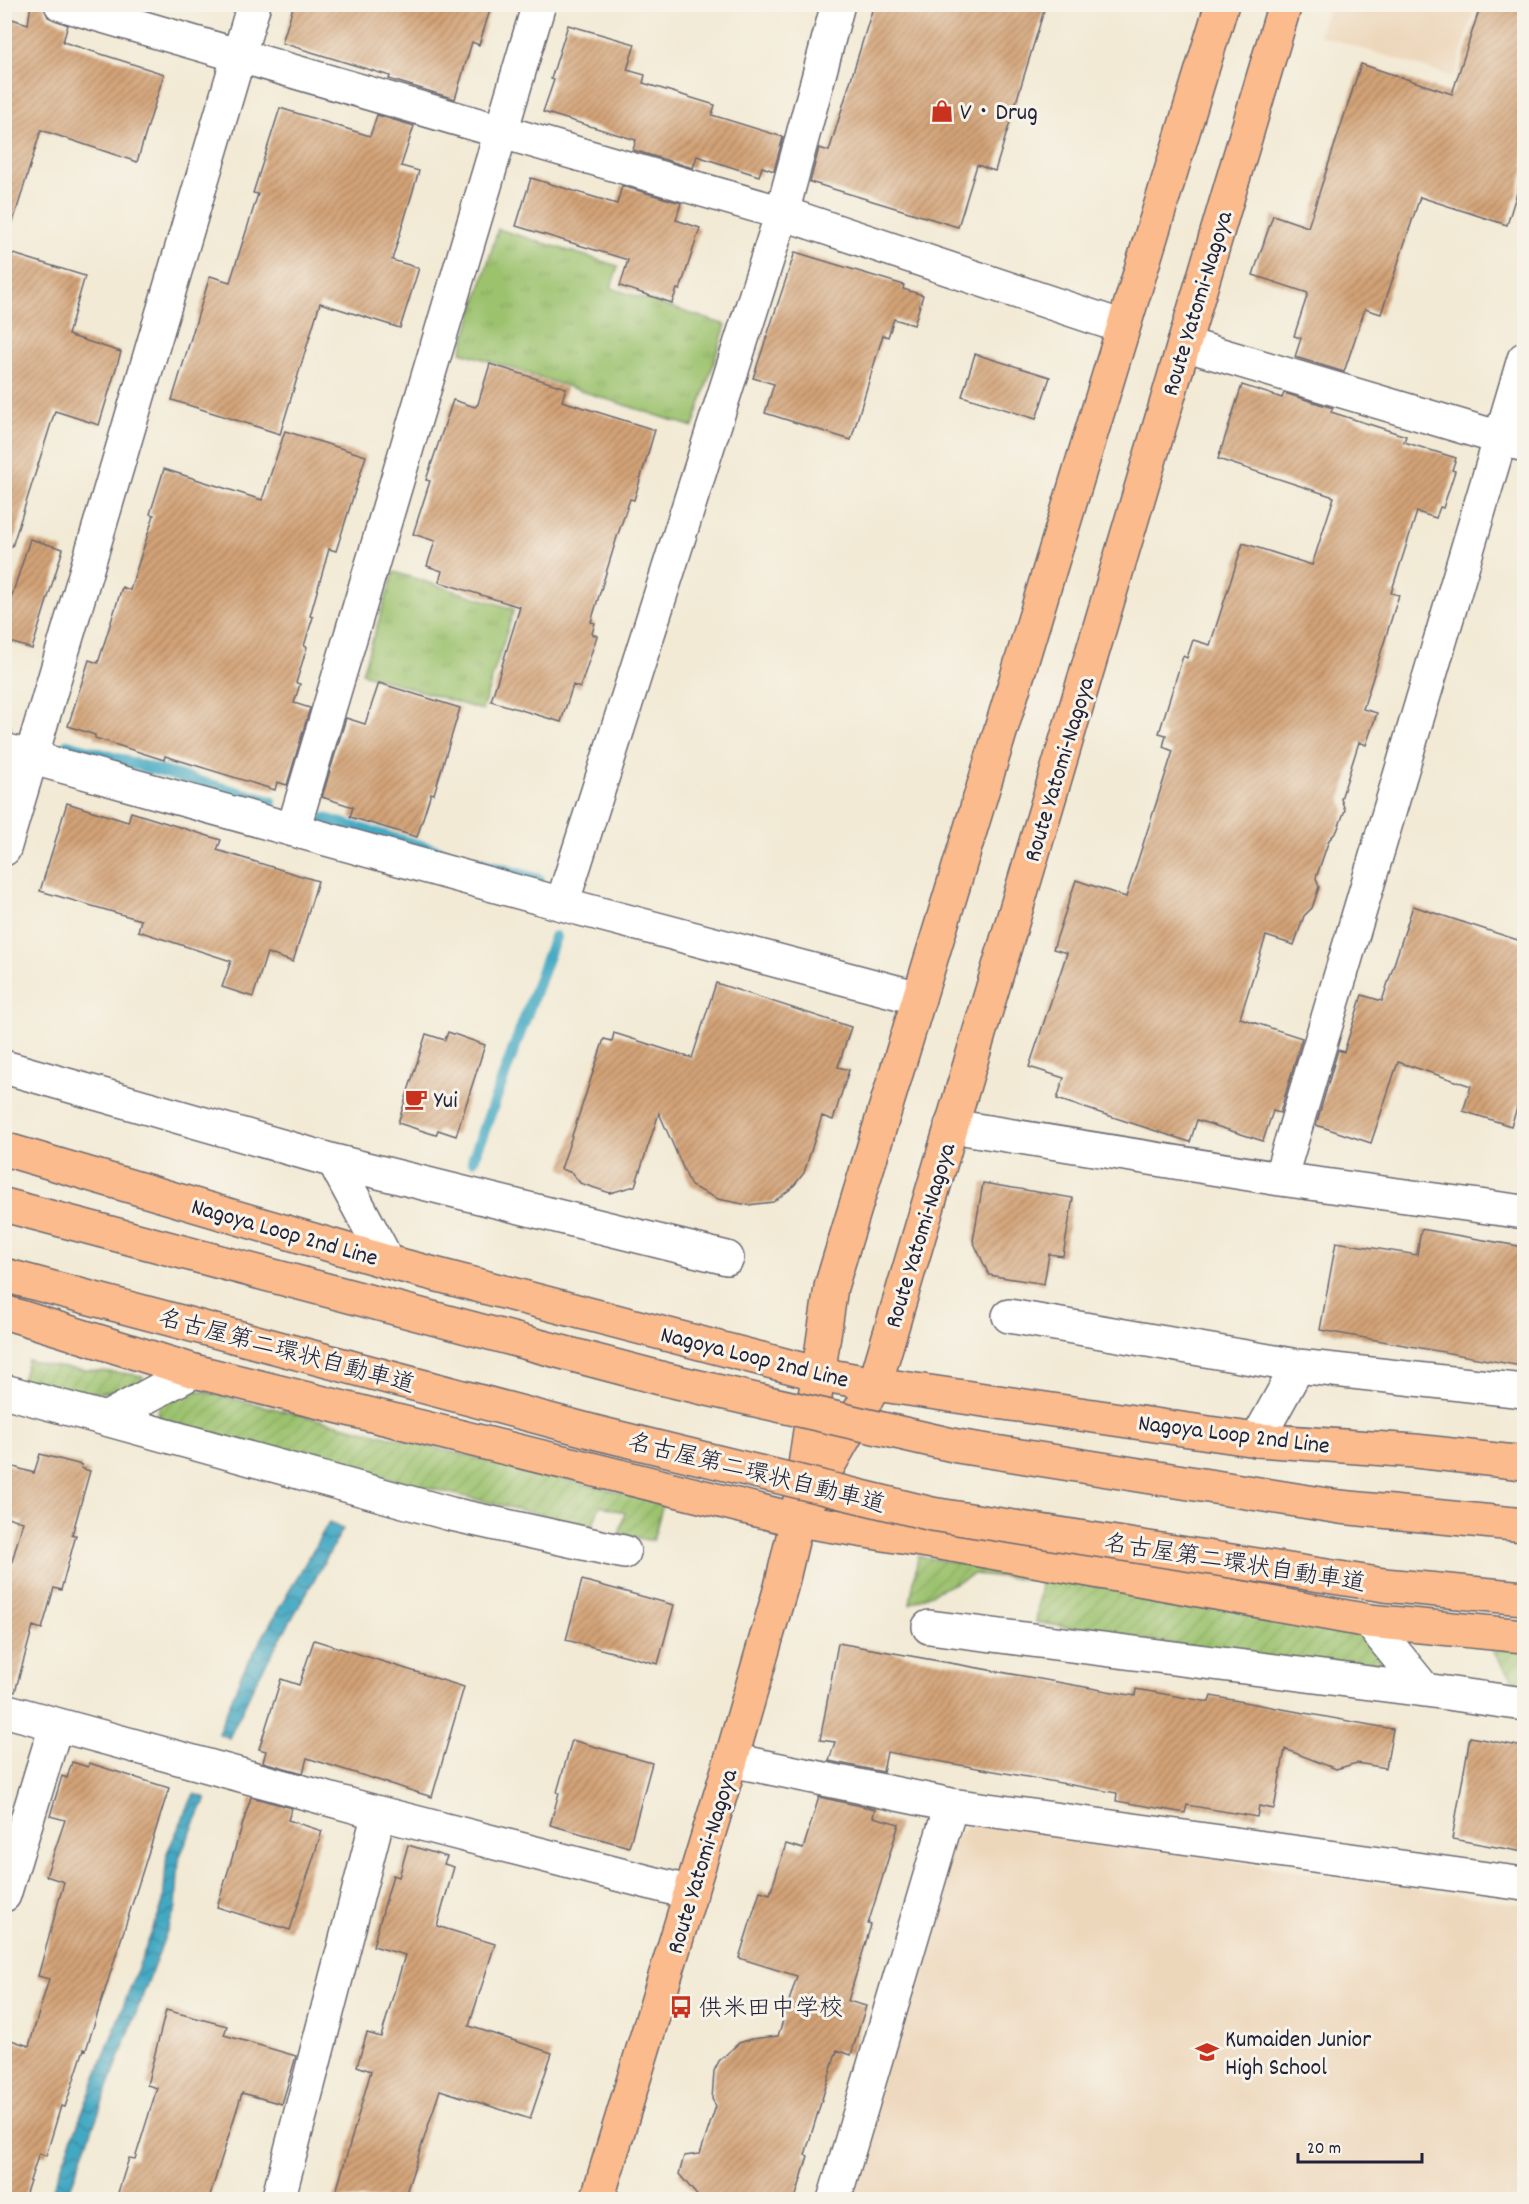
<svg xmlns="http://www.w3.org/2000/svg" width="1529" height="2204" font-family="Dekko,'Klee One',sans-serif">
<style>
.built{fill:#edd7bb}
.grass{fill:url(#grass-tufts);stroke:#5f7254;stroke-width:1.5}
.garden{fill:url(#garden-furrows);stroke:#5f7254;stroke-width:1.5}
.water{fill:url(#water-waves);stroke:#32667f;stroke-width:1.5}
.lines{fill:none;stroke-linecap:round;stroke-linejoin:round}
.stream{stroke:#43a9c3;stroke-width:12}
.building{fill:url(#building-hatch)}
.minor-casing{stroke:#6b6871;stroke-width:36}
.primary-casing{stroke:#6b6871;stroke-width:36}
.trunk-casing{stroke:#6b6871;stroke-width:36}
.minor{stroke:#fff;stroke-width:33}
.primary{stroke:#fbbb8c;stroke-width:33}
.trunk{stroke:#fbbb8c;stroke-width:33}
.motorway-bridge-casing{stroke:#6b6871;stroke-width:36;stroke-linecap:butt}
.motorway-bridge{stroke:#fbbb8c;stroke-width:33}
.labels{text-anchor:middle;stroke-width:6;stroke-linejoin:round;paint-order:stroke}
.poi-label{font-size:24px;fill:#22223b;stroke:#f7f3e8;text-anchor:start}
.street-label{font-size:24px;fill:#22223b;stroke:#f7f3e8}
</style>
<defs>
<pattern id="grass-tufts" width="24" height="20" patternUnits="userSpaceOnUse" patternTransform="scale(1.5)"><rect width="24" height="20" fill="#9cc26e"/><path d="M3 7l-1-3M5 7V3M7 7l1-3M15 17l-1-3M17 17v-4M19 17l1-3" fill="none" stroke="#86a660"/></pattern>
<pattern id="garden-furrows" width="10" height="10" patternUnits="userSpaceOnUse" patternTransform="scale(1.5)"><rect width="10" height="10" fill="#9cc26e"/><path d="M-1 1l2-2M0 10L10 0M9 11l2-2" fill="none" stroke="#86a660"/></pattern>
<pattern id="water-waves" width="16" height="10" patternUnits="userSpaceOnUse" patternTransform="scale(1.5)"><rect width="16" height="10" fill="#43a9c3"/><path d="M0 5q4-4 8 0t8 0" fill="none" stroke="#3889a0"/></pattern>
<pattern id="building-hatch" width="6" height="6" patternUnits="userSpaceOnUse" patternTransform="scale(1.5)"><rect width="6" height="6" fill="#d3a377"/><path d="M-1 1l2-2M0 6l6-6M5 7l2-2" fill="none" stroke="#ab8463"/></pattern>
</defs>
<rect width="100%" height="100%" fill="#f7f3e8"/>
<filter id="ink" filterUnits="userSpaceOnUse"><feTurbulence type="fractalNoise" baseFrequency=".0167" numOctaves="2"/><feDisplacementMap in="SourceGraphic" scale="12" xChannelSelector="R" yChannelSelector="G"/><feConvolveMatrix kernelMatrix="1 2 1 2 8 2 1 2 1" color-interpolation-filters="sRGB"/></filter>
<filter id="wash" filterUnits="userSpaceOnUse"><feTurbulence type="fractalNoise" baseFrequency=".008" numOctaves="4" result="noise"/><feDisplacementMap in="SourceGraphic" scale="24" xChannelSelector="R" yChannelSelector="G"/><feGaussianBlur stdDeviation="1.35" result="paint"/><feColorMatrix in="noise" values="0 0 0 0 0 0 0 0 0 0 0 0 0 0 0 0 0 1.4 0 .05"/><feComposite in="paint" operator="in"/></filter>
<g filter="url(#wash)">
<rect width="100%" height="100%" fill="#f2ead5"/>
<path class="built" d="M 1329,5 L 1329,4 L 1476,5 L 1454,77 L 1319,35 Z
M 975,1823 L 1524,1905 L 1524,2199 L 846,2200 L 954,1837 Z"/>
<path class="grass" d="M 498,229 L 618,266 L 611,288 L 726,325 L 693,427 L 461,352 Z
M 394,572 L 514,609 L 482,710 L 362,673 Z"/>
<path class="garden" d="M 28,1360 C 66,1372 104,1369 143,1376 L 141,1384 L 122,1390 L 71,1396 L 20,1387 Z
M 185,1387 L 663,1503 L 653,1541 L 619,1534 L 625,1513 L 600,1505 L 592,1527 L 163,1425 L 158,1412 L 163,1399 Z
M 918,1556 L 1341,1626 L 1364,1635 L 1390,1657 L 1385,1671 L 1372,1676 L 1036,1622 L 1041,1581 L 974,1574 L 910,1604 Z
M 1486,1642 L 1524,1646 L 1524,1684 L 1516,1683 Z"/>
<path class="water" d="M 329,1522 L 343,1529 L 255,1683 L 229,1738 L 218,1733 L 242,1673 Z
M 194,1794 L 206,1798 L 179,1858 L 176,1907 L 66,2199 L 49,2199 L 163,1903 L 167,1853 Z"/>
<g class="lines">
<path class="stream" d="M 4,727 L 6,728
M 67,745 L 271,802
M 325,819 L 539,880
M 473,1160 L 555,937"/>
</g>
<g id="blocks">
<path class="building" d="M 31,4 L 43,4 L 48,17 L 68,25 L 63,42 L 164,74 L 137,162 L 41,130 L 13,222 L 4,221 L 4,41 L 12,19 L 28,24 Z
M 294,4 L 492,4 L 479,45 L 472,42 L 455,99 L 389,79 L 390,76 L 282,43 Z
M 874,4 L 1046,4 L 995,171 L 977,165 L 958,227 L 810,182 L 819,148 L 829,151 Z
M 1481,4 L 1524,4 L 1524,170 L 1507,225 L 1420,197 L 1381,314 L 1365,309 L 1344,372 L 1295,357 L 1301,338 L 1294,336 L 1308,293 L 1253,275 L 1273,215 L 1308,227 L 1361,64 L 1452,94 Z
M 568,25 L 635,44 L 627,70 L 645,75 L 643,83 L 715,105 L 712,115 L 783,137 L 774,171 L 762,167 L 759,176 L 697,156 L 693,168 L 633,150 L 636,140 L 543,112 L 554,80 L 551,79 Z
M 280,108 L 370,136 L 377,115 L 414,126 L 401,166 L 419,171 L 392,260 L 419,268 L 400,328 L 320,303 L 280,434 L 172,400 L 210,276 L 230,282 L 258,194 L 253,193 Z
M 531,178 L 617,204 L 622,186 L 681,203 L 676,220 L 700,228 L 680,290 L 677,289 L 672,303 L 620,286 L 628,260 L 516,226 Z
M 4,251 L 85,276 L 68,335 L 121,352 L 99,425 L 55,411 L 12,547 L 4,546 Z
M 795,252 L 904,285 L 903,289 L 923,295 L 914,325 L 894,319 L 888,337 L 883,335 L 851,440 L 765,413 L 774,384 L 753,378 Z
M 975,354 L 1050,377 L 1036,419 L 962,396 Z
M 490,364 L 566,388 L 562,401 L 655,430 L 634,500 L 630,499 L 617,537 L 591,622 L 595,623 L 592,634 L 597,636 L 580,688 L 573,685 L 561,722 L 491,701 L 520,607 L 439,582 L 442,571 L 427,566 L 435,541 L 413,534 L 430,481 L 426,480 L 453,400 L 475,407 L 478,404 Z
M 1242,385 L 1282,398 L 1284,393 L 1333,408 L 1331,412 L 1406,436 L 1404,442 L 1456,458 L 1452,470 L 1455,471 L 1443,508 L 1440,507 L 1436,518 L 1417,512 L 1391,593 L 1399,595 L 1363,709 L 1377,713 L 1366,745 L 1359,742 L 1341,799 L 1345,810 L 1337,831 L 1329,840 L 1316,878 L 1319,887 L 1312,908 L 1304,916 L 1294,945 L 1266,936 L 1240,1018 L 1302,1038 L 1280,1113 L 1273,1111 L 1263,1141 L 1197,1120 L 1190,1142 L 1057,1099 L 1064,1078 L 1029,1067 L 1067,953 L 1053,949 L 1076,880 L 1126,897 L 1173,751 L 1163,747 L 1166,735 L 1159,733 L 1183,656 L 1187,658 L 1193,640 L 1210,645 L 1243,543 L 1312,565 L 1334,497 L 1218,459 Z
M 285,431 L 366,456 L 336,551 L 329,549 L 310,616 L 313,617 L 304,646 L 307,647 L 296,683 L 300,684 L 294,703 L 310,708 L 287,785 L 277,782 L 275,790 L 165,756 L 164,760 L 95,738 L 95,735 L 68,726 L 89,660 L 98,663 L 122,587 L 130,590 L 154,515 L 150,514 L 164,469 L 262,500 Z
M 30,539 L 63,549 L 32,649 L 4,640 L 4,620 Z
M 379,683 L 460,708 L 434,794 L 431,793 L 417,837 L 350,817 L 353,807 L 322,797 L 346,718 L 365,724 Z
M 67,803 L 128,822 L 131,812 L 221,840 L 217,850 L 318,881 L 293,962 L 267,953 L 253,997 L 222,987 L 231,961 L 138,931 L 141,920 L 40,891 Z
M 1413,906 L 1524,942 L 1524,1107 L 1518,1105 L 1511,1126 L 1463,1111 L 1471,1086 L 1398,1062 L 1371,1143 L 1316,1125 L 1338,1050 L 1344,1052 L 1362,995 L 1382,1001 Z
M 716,983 L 851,1027 L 838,1067 L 849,1070 L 833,1120 L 822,1116 L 804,1173 L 792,1188 L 773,1202 L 748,1205 L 718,1199 L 691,1186 L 659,1113 L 635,1186 L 610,1193 L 580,1183 L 572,1173 L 561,1169 L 604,1039 L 612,1041 L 614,1033 L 692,1058 Z
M 448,1032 L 485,1045 L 456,1136 L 438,1130 L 436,1135 L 398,1123 L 426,1034 L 445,1040 Z
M 983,1183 L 1073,1198 L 1063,1256 L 1049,1254 L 1044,1284 L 989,1275 L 973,1241 Z
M 1421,1229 L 1524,1247 L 1524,1346 L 1521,1366 L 1320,1330 L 1336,1242 L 1417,1255 Z
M 40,1454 L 82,1465 L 81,1468 L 90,1471 L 72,1535 L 76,1535 L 61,1590 L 54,1588 L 42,1629 L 33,1626 L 15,1692 L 4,1690 L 4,1590 L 23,1522 L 4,1516 L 4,1464 L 34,1473 Z
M 582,1580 L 674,1605 L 658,1664 L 566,1640 Z
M 314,1640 L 464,1687 L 432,1797 L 307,1758 L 303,1773 L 263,1762 L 266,1751 L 259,1749 L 281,1679 L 299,1685 Z
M 838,1643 L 1135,1696 L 1136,1689 L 1209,1702 L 1211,1696 L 1393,1729 L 1386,1768 L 1357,1763 L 1336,1769 L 1285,1749 L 1274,1809 L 1259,1806 L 1257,1817 L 1187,1805 L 1185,1813 L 1116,1801 L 1117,1793 L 887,1752 L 883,1772 L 829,1761 L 835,1742 L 820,1740 Z
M 1470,1737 L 1524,1747 L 1524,1852 L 1452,1839 Z
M 572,1740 L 652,1763 L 629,1847 L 550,1825 L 559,1793 L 557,1792 Z
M 72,1762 L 88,1767 L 89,1763 L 169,1788 L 86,2050 L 84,2049 L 65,2107 L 61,2106 L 46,2156 L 39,2153 L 24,2199 L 4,2199 L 4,2063 L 11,2040 L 29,2046 L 49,1979 L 38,1976 L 64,1882 L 46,1876 L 65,1820 L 50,1816 L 62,1776 L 67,1778 Z
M 251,1797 L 292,1808 L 288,1820 L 322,1831 L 290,1930 L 217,1907 Z
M 819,1797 L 875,1809 L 873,1817 L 899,1824 L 868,1924 L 871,1925 L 848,2001 L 866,2006 L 851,2055 L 837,2050 L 805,2155 L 808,2156 L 795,2199 L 700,2199 L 679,2174 L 684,2156 L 700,2154 L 716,2106 L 712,2099 L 714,2071 L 719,2061 L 739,2043 L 751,2039 L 778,2036 L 797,1976 L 739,1958 L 760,1891 L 770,1894 L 786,1844 L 803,1849 Z
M 408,1845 L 447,1857 L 444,1864 L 454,1867 L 437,1926 L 495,1944 L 469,2026 L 552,2053 L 530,2119 L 440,2090 L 404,2199 L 334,2199 L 371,2071 L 357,2066 L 367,2033 L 381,2037 L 405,1955 L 373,1946 L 393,1875 L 399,1877 Z
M 166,2010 L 227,2026 L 224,2035 L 296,2056 L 282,2104 L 242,2093 L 209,2199 L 116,2199 L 129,2158 L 135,2159 L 157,2088 L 147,2085 Z"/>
</g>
</g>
<g filter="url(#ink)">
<use href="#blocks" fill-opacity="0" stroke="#6b6871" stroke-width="1.5"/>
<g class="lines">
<g class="minor-casing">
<path id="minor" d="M 61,4 L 782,213 L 1123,327
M 1184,344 L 1524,445
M 4,750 L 562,904 L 919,998
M 293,830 L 539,4
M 4,849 L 254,4
M 562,904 L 782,213 L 838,4
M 4,1067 L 334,1161 L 388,1262
M 951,1126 L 1280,1179 L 1524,1212
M 334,1161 L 727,1258
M 1280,1179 L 1524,359
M 1009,1316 L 1298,1366 L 1524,1391
M 4,1391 L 451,1514 L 624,1552
M 105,1419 L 194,1371
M 1257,1440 L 1298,1366
M 1369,1621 L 1425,1690
M 929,1627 L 1425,1690 L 1524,1704
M 4,1710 L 379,1813 L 691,1893
M 731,1760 L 951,1805 L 1524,1884
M 4,1895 L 56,1725
M 278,2200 L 379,1813
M 834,2200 L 951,1805"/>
</g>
<g class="primary-casing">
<path id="primary" d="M 807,1503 L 875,1384 L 1285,4
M 597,2200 L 731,1760 L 781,1587 L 797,1520 L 831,1287 L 1222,4"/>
</g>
<g class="trunk-casing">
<path id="trunk" d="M 4,1149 L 388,1262 L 819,1374 L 875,1384 L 1257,1440 L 1415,1451 L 1524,1463
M 4,1312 L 194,1371 L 797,1520 L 952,1545 L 1369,1621 L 1524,1636"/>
</g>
<use href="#minor" class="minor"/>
<use href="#primary" class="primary"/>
<use href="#trunk" class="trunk"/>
<g class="motorway-bridge-casing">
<path id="motorway-bridge" d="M 4,1205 L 664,1379 L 957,1446 L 1340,1507 L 1524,1525
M 4,1275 L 598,1433 L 932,1514 L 1384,1585 L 1524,1598"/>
</g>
<use href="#motorway-bridge" class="motorway-bridge"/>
</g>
</g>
<defs>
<g id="shop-bare" transform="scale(1.8)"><path d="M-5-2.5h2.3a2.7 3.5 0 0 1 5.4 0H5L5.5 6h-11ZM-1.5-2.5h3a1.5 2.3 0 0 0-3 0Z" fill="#c8321e" stroke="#f7f3e8" stroke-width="2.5" paint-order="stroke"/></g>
<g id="cafe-bare" transform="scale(1.8)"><path d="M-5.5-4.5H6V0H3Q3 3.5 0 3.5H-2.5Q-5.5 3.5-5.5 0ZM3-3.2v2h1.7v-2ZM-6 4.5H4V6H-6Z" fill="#c8321e" stroke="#f7f3e8" stroke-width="2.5" paint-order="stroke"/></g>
<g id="bus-bare" transform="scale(1.8)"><path d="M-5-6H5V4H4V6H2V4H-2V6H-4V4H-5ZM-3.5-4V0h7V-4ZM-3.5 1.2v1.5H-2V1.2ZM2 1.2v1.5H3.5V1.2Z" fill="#c8321e" stroke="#f7f3e8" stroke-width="2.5" paint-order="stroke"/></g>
<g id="school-bare" transform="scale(1.8)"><path d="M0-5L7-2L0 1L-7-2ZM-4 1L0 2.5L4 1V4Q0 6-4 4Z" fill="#c8321e" stroke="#f7f3e8" stroke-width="2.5" paint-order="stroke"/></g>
</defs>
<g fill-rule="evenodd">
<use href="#shop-bare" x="942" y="111"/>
<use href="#cafe-bare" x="416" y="1099"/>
<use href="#bus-bare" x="681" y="2007"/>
<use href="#school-bare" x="1207" y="2052"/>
</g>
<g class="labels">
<g class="poi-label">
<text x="960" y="119">V・Drug</text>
<text x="434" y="1107">Yui</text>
<text x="699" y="2015">供米田中学校</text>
<text x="1225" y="2046">Kumaiden Junior<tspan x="1225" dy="28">High School</tspan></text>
</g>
<g class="street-label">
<text transform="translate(1196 303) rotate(-73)" y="8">Route Yatomi-Nagoya</text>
<text transform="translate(1058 769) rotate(-73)" y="8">Route Yatomi-Nagoya</text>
<text transform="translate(285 1231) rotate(16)" y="8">Nagoya Loop 2nd Line</text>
<text transform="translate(919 1235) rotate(-73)" y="8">Route Yatomi-Nagoya</text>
<text transform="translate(287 1350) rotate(15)" y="8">名古屋第二環状自動車道</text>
<text transform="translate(755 1356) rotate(14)" y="8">Nagoya Loop 2nd Line</text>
<text transform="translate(1234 1433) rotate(7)" y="8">Nagoya Loop 2nd Line</text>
<text transform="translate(757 1472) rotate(14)" y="8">名古屋第二環状自動車道</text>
<text transform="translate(1235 1562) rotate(9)" y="8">名古屋第二環状自動車道</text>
<text transform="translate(701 1861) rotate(-73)" y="8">Route Yatomi-Nagoya</text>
</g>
</g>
<rect width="1529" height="2204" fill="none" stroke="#f7f3e8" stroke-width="24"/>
<path d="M1298 2153v9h124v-9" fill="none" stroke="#22223b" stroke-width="3"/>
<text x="1307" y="2153" font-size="18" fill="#22223b" stroke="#f7f3e8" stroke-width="4.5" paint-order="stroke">20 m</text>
</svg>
